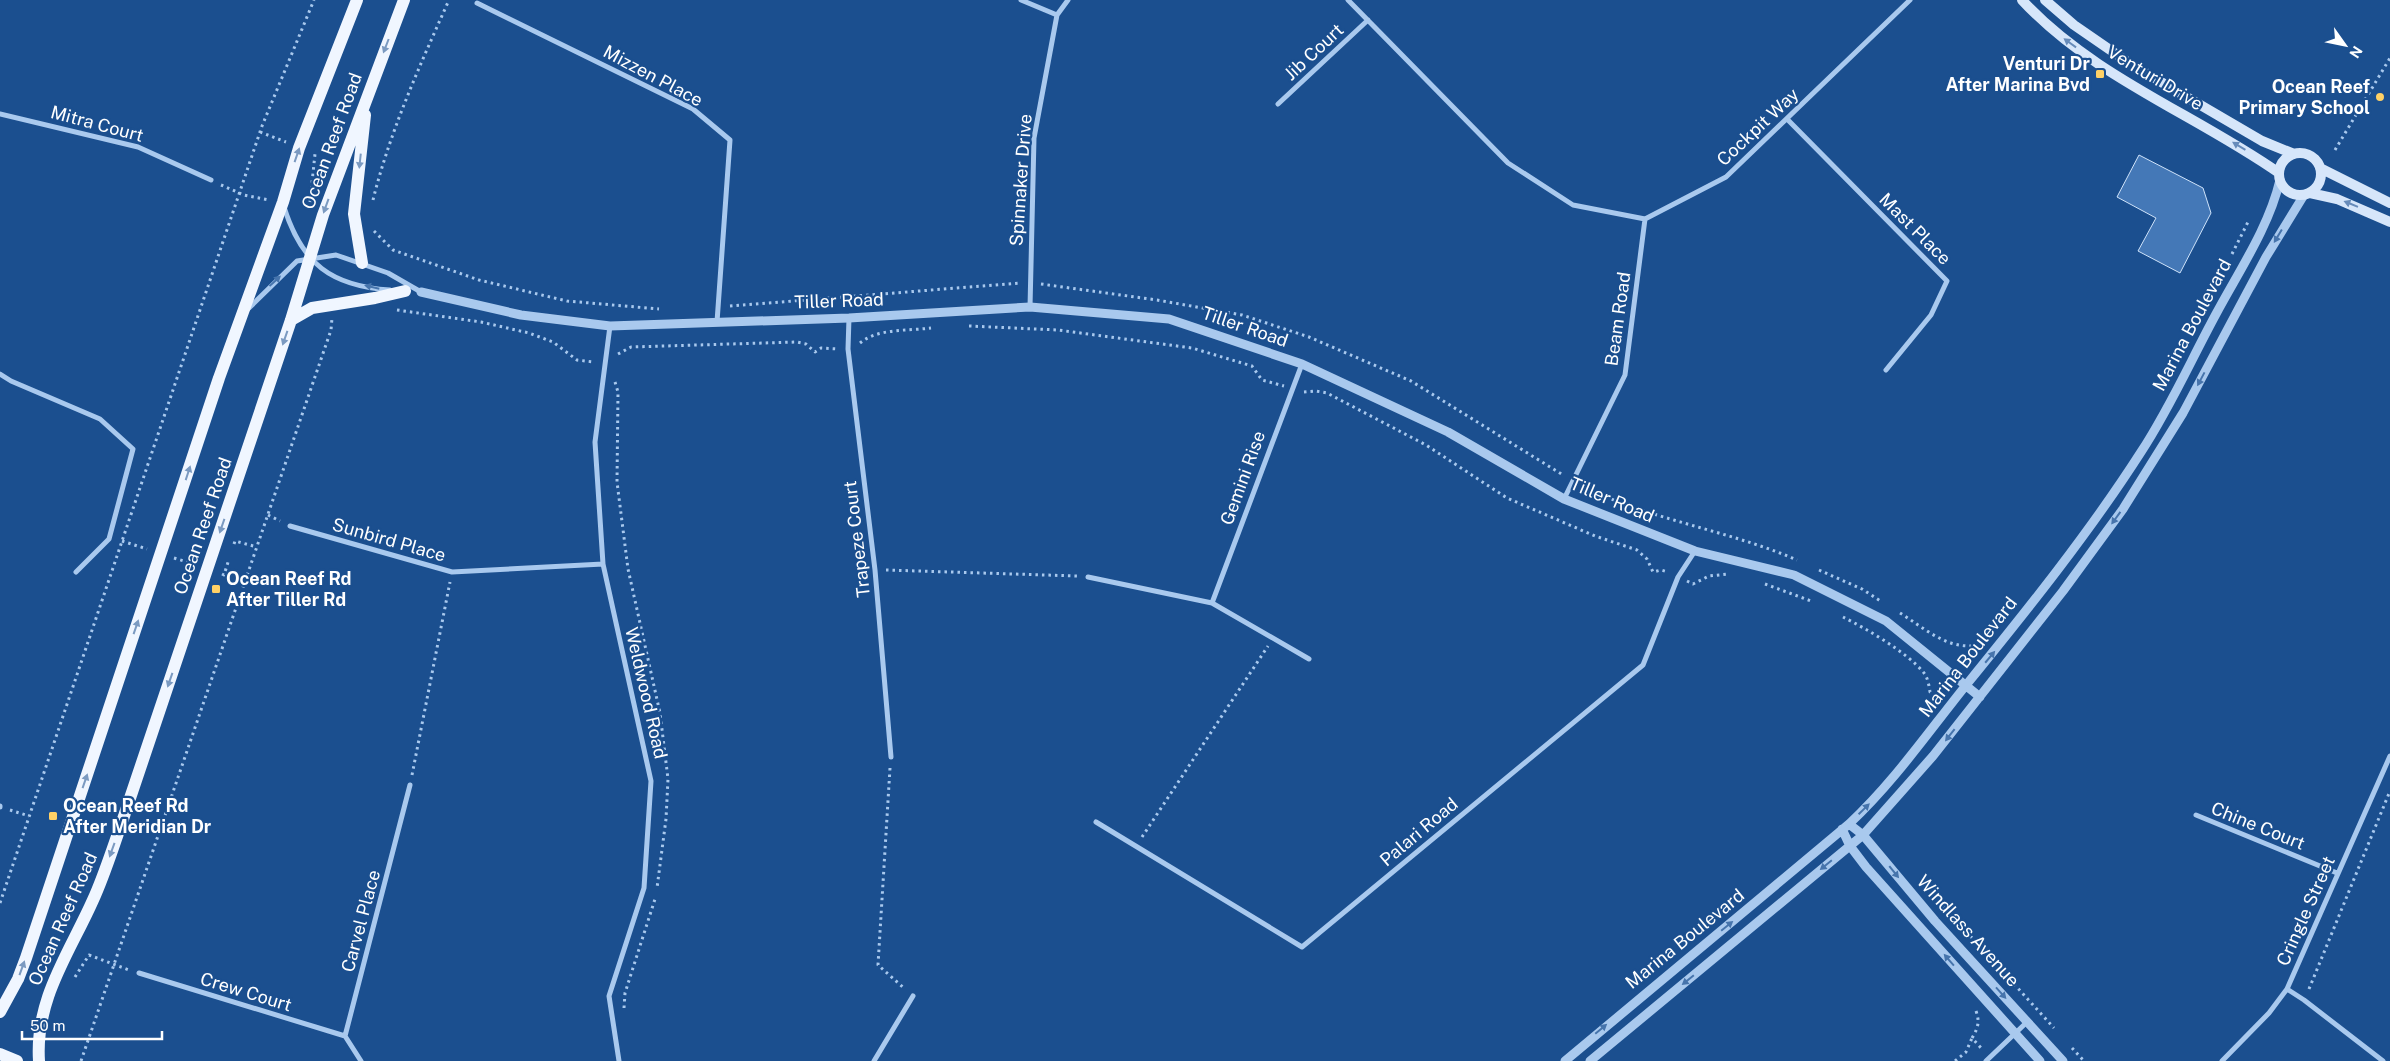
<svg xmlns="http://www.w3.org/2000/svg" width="2390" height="1061" font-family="'Public Sans',sans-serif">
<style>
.building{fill:#4478b7;stroke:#cfe3fa}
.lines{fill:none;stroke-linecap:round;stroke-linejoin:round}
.path{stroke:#a9c9ee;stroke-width:3;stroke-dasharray:2.5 4;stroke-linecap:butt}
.minor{stroke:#a9c9ee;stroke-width:5}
.tertiary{stroke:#a9c9ee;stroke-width:9}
.secondary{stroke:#d6e6fa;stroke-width:10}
.primary{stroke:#f0f6ff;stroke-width:12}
.oneway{fill:#668bba}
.oneway2{fill:#7b9ac1}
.oneway3{fill:#4674ac}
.poi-dot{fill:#ffd166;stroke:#1b4f8f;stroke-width:2}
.labels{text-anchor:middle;stroke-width:4.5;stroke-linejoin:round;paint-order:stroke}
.street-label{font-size:18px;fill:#fff;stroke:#1b4f8f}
.poi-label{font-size:18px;font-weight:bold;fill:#fff;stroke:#1b4f8f;text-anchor:end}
</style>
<rect width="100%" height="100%" fill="#1b4f8f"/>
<path class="building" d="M 2139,155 L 2203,188 L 2211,213 L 2180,273 L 2138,251 L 2156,218 L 2117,197 Z"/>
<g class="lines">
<path class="path" d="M 260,132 L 286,142
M 2335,150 L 2390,58
M 221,185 L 244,195 L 269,200
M 373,200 C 390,131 420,65 449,0
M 310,202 L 315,154 L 313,153
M 374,231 L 393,250 L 479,280 L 567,301 L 659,309
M 2232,254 L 2248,222
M 1041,284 L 1157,300 L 1242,315 L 1309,337 L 1411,381 L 1563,475
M 730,306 L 1020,283
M 397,310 L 481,322 L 529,333 L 553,342 L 577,360 L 594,362
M 969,326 L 1058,330 L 1192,348 L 1252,366 L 1262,380 L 1284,386
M 860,343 C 878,328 908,331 931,328
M 618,354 L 631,347 L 797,342 L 806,344 L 815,352 L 821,348 L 838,349
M 615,382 L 618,392 L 617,482 L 628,569 L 660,713 L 668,779 L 666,819 L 657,888
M 1304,392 L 1316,391 L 1327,393 L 1426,445 L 1507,498 L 1595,536 L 1637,550 L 1647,559 L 1653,572 L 1661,570 L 1668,572
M 1582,486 C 1650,520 1728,530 1797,560
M 268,515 L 280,521
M 122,541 L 147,549
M 234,544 L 235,541 L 257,547
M 174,558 L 194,564
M 886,570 L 1077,576
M 1819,570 L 1862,589 L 1882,602
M 222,574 L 224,575 L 229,559
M 1687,581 L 1693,584 L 1709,576 L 1728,574
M 1765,584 L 1811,601
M 1900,613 C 1926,629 1948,651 1980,645
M 1843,617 C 1867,629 1908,653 1924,673 C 1928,678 1929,686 1930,692 L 1941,699
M 1935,703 L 1936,694 L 1944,689
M 890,768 L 878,965 L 905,989
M 412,775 L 450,582
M 10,810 L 29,816
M 1142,837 L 1268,646
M 0,903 L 262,126 L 314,0
M 1944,907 L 2054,1028
M 75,977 L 89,955 L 129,970
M 2309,989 L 2390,791
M 624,1008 L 625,993 L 655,899
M 1976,1011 C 1980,1022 1978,1028 1972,1038 L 1982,1049
M 2072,1048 L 2084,1061
M 81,1061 L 331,330 L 332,318
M 1955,1061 L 1966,1052 L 1972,1038"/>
<path class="minor" d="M 1021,0 L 1057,15
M 1348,0 L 1508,163 L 1573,205 L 1645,219 L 1726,177 L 1910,0
M 477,3 L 693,109 L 730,140 L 717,322
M 1278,104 L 1368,20
M 0,114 L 138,147 L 211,180
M 1788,120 L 1947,281 L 1931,315 L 1886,370
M 284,207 C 302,264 331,286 390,290
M 1030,307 L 1034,138 L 1057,15 L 1068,0
M 249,308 L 297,261 L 336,255 L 388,273 L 421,292
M 849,318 L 848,349 L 875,570 L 891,757
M 610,326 L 595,442 L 603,564 L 651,781 L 644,888 L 609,996 L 619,1061
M 0,374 L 11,381 L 100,419 L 133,449 L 109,539 L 76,572
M 1564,499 L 1625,375 L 1645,219
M 290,526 L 452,572 L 603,564
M 1088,577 L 1212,603 L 1309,659
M 1212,603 L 1302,364
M 0,806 L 0,807
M 2196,815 L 2337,873
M 1096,822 L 1302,947 L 1643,665 L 1678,577 L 1695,551
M 139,973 L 345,1036
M 2287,989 L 2304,1000 L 2383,1061
M 361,1061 L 345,1036 L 410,785
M 874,1061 L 913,996
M 1986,1061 L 2027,1022
M 2222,1061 L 2269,1013 L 2287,989 L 2390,756"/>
<path class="tertiary" d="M 421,292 L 521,315 L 610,326 L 849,318 L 1030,307 L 1169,319 L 1302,364 L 1448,432 L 1564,499 L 1695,551 L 1794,575 L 1886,621 L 1980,697
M 1849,824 L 1863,835 L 1935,921 L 2063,1061
M 1842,829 L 1850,846 L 1866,867 L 2040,1061
M 1565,1061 L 1849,824 C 1894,782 1929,731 1967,684 C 2028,609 2089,533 2141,452 C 2170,408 2191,360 2216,314 C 2239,271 2269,227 2280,180
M 1590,1061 L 1863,835 L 1933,756 L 2063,591 L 2123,509 L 2183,413 L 2266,257 L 2304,195"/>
<path class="secondary" d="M 2022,0 C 2093,77 2195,114 2279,173
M 2045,0 L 2074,25 L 2132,65 L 2262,141 L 2294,154
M2279 174a21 21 0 1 1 42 0a21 21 0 1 1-42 0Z
M 2320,168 L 2390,203
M 2310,193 L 2337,199 L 2390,222"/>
<path class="primary" d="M 362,263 L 354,214 L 365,115
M 291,320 L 312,308 L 375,298 L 405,291
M 0,1012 L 18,979 L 26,958 L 219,378 L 283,202 L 299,148 L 357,0
M 0,1054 L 17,1061
M 39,1061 C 35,999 69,954 93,900 C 104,876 112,850 121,825 L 291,320 L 323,215 L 404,0"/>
</g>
<defs><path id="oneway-solid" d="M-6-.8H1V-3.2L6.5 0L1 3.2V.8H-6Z" transform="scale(1.25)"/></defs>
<g class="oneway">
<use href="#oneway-solid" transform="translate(2070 43) rotate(-144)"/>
<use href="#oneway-solid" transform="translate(2239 146) rotate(-149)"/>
<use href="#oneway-solid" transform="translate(2351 204) rotate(-158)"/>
</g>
<g class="oneway2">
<use href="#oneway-solid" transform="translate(386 46) rotate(111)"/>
<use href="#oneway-solid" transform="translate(297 155) rotate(-71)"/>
<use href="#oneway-solid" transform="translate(360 161) rotate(96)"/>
<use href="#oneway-solid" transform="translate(326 206) rotate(110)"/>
<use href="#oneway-solid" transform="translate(285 338) rotate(109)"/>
<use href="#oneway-solid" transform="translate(188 473) rotate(-72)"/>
<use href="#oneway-solid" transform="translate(222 526) rotate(109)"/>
<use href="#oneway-solid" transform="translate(136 627) rotate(-71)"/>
<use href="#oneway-solid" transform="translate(170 680) rotate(109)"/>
<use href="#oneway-solid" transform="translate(85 781) rotate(-71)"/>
<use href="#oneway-solid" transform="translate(112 850) rotate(110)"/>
<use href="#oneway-solid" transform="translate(22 968) rotate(-70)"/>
</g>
<g class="oneway3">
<use href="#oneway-solid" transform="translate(2278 236) rotate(121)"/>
<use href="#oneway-solid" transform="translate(275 281) rotate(-43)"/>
<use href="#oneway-solid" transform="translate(372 287) rotate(-167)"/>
<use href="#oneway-solid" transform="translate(2201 379) rotate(118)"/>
<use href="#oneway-solid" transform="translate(2116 518) rotate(126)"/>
<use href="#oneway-solid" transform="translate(1990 657) rotate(-50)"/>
<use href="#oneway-solid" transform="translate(1950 735) rotate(128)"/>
<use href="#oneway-solid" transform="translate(1864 809) rotate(-44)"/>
<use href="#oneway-solid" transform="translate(1826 865) rotate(141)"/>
<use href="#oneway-solid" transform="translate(1894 872) rotate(51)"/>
<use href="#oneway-solid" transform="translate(1727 926) rotate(-39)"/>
<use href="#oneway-solid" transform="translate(1949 960) rotate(-131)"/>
<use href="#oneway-solid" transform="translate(1688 980) rotate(141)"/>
<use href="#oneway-solid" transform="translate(2001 993) rotate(48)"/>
<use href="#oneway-solid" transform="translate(1601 1029) rotate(-40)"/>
</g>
<g class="poi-dot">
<rect x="2095" y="69" width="10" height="10" rx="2.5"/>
<circle cx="2380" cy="97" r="5"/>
<rect x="211" y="584" width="10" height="10" rx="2.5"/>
<rect x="48" y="811" width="10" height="10" rx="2.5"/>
</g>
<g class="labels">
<g class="street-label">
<text transform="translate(1314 52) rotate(-43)" y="6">Jib Court</text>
<text transform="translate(653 76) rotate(28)" y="6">Mizzen Place</text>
<text transform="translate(2155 78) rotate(31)" y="6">Venturi Drive</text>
<text transform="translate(97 124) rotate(15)" y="6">Mitra Court</text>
<text transform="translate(1758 127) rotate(-43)" y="6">Cockpit Way</text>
<text transform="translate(332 141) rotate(-70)" y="6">Ocean Reef Road</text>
<text transform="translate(1021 180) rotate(-86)" y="6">Spinnaker Drive</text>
<text transform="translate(1915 229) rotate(45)" y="6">Mast Place</text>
<text transform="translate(839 301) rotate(-2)" y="6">Tiller Road</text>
<text transform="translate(1618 319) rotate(-82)" y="6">Beam Road</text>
<text transform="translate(2192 325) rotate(-62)" y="6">Marina Boulevard</text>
<text transform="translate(1245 327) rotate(19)" y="6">Tiller Road</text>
<text transform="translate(1243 478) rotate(-70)" y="6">Gemini Rise</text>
<text transform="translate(1612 500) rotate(23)" y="6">Tiller Road</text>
<text transform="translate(203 526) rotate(-71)" y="6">Ocean Reef Road</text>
<text transform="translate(857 539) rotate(-97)" y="6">Trapeze Court</text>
<text transform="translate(389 540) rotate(16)" y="6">Sunbird Place</text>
<text transform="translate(1968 657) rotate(-52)" y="6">Marina Boulevard</text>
<text transform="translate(646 693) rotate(77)" y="6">Weldwood Road</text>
<text transform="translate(2258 826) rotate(22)" y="6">Chine Court</text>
<text transform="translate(1419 832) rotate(-40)" y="6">Palari Road</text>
<text transform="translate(2306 911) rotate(-66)" y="6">Cringle Street</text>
<text transform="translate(63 919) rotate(-66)" y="6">Ocean Reef Road</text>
<text transform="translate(361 921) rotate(-75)" y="6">Carvel Place</text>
<text transform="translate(1968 931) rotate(48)" y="6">Windlass Avenue</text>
<text transform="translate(1685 939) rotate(-39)" y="6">Marina Boulevard</text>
<text transform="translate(246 992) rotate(17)" y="6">Crew Court</text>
</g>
<g class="poi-label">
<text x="2090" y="70">Venturi Dr<tspan x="2090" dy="21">After Marina Bvd</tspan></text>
<text x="2370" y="93">Ocean Reef<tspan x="2370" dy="21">Primary School</tspan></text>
<text x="226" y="585" text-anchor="start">Ocean Reef Rd<tspan x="226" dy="21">After Tiller Rd</tspan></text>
<text x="63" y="812" text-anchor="start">Ocean Reef Rd<tspan x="63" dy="21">After Meridian Dr</tspan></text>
</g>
</g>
<g transform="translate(2345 45) rotate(123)" stroke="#1b4f8f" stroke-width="4" paint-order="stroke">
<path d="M0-4L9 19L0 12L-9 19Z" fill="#ffffff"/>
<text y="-8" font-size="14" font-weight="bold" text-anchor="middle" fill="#ffffff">N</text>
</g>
<path d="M22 1031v8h140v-8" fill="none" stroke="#ffffff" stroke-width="2.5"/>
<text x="30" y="1031" font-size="15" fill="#ffffff" stroke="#1b4f8f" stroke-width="4" paint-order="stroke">50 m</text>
</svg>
